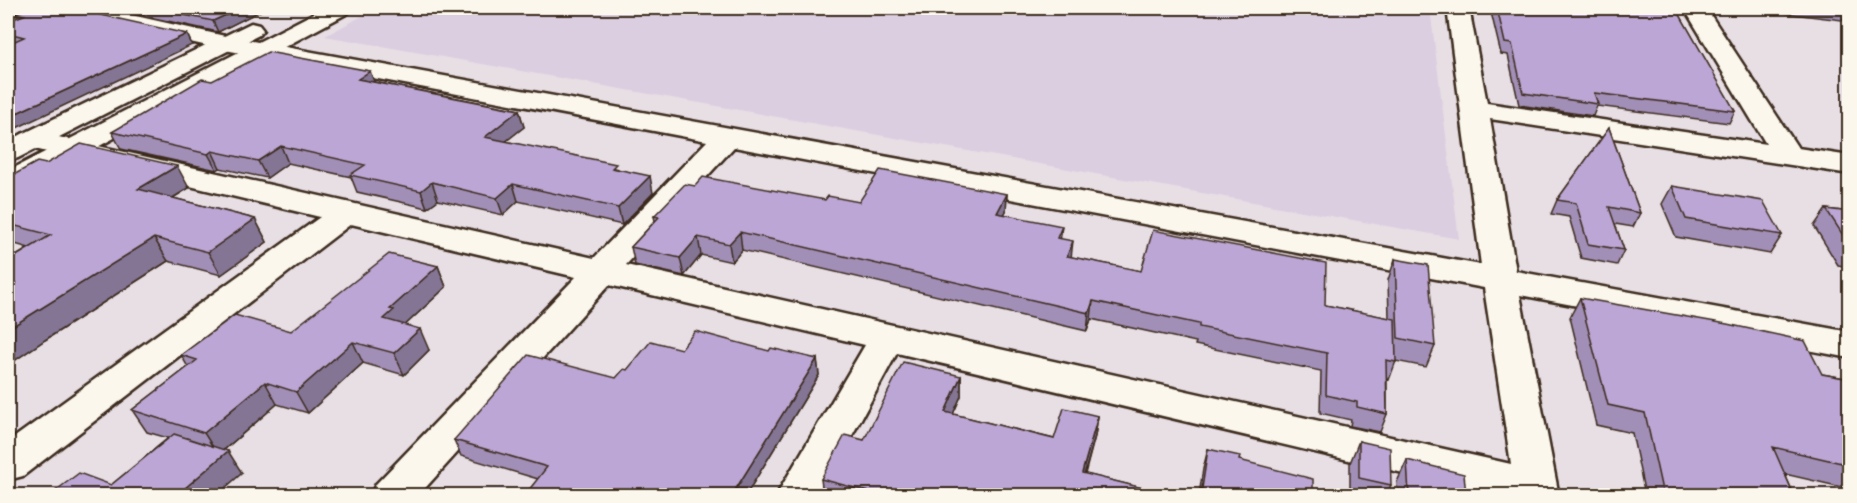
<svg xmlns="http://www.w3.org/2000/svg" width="1857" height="503" font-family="'Gochi Hand',sans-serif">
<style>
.built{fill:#dbcee0}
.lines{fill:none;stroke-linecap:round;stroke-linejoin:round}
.minor-casing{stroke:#3b2a1e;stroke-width:5}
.major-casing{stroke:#3b2a1e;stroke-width:5}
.minor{fill:#fbf7ec;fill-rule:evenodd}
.major{fill:#fbf7ec;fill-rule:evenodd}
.wall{fill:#a28fb7;stroke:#3b2a1e;stroke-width:1.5}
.shaded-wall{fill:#847495;stroke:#3b2a1e;stroke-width:1.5}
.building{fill:#bca6d5;stroke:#3b2a1e;stroke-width:1.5}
</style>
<rect width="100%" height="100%" fill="#e8dfe5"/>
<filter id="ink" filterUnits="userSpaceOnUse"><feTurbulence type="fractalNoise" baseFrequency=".0167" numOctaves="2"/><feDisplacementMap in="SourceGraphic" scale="12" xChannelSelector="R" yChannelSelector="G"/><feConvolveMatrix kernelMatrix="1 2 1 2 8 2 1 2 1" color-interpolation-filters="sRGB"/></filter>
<g filter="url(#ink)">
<path class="built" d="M 377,8 L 1430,8 L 1459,239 L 325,36 Z"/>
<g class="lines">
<g class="minor-casing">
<path id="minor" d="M 17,8 L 47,8 L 44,13 L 8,26 L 8,11 Z
M 61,8 L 100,8 L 225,36 L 1481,265 L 1447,8 L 1469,8 L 1487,103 L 1766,144 L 1684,8 L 1706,8 L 1798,148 L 1850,156 L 1850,174 L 1490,119 L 1516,271 L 1850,332 L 1850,358 L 1520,295 L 1559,496 L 1500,496 L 897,353 L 819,496 L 776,496 L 865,345 L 609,285 L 418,496 L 370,496 L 376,484 L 576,277 L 351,224 L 23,476 L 8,480 L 8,442 L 320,217 L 22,146 L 18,140 L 22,134 L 32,131 L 594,258 L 707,141 L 225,50 L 64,13 ZM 734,147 L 1484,288 L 1511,464 L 626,265 Z"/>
</g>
<g class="major-casing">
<path id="major" d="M 324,8 L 351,8 L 348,13 L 19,189 L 8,192 L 8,171 Z
M 251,23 L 259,25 L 263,30 L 259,35 L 18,158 L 8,161 L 8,141 Z"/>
</g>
<use href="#minor" class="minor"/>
<use href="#major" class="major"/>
</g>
<path class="wall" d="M 108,8 L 266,8 L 218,32 Z
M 1490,8 L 1676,8 L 1735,111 L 1729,123 L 1597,106 L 1593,116 L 1519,105 L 1508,55 L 1501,54 Z
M 1742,8 L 1850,8 L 1850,21 Z
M 15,13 L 187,34 L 192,45 L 9,43 L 8,43 L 8,21 L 18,18 Z
M 212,81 L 374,82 L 519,110 L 524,127 L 505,141 L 618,169 L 653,193 L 622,225 L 518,201 L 503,215 L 438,200 L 427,208 L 357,192 L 351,177 L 288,163 L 267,178 L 220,168 L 217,170 L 121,149 L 112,132 Z
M 1609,128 L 1640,213 L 1633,227 L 1615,224 L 1624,250 L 1617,265 L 1581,258 L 1569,217 L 1551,214 L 1557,200 Z
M 46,164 L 189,188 L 173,198 L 255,219 L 267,242 L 221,275 L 168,261 L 45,340 L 8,365 L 8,261 L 29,248 L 8,242 L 8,178 Z
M 695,186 L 825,200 L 859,202 L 1007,194 L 1006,211 L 1004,214 L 1061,239 L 1071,257 L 1141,271 L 1325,305 L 1389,318 L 1388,280 L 1395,259 L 1435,346 L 1426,367 L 1396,361 L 1389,380 L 1387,379 L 1387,414 L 1380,432 L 1350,426 L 1351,420 L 1320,413 L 1321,371 L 1195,345 L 1196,342 L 1091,319 L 1087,331 L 742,250 L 732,262 L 701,255 L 684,276 L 635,265 L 631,247 L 655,221 L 654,216 Z
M 1672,186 L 1782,235 L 1770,254 L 1676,237 L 1662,204 Z
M 1826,209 L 1850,212 L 1850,267 L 1838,265 L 1814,226 Z
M 438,266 L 446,287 L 405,325 L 429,350 L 404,375 L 363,363 L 308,413 L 277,404 L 224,450 L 242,473 L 111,485 L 168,438 L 147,432 L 132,410 L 188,367 L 181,355 L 291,331 Z
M 1580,298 L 1822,374 L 1850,379 L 1850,489 L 1785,474 L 1794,495 L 1645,495 L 1632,433 L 1596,425 L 1570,317 Z
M 681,349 L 769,351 L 817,359 L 819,375 L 746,495 L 525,495 L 538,479 L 461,456 L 454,440 L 616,378 Z
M 961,376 L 961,396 L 953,414 L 1054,439 L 1098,416 L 1095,436 L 1085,474 L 1171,495 L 823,495 L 821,479 L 864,440 Z
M 1359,441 L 1391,485 L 1386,495 L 1350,495 L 1350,463 Z
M 1208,449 L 1239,460 L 1313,495 L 1199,495 L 1203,469 Z
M 1407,460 L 1466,495 L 1398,495 L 1397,482 Z"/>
<path class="shaded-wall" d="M 241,8 L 266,8 L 218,32 L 213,21 Z
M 187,34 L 192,45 L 8,132 L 8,117 Z
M 370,71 L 376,87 L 358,79 Z
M 519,110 L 524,127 L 490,154 L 485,137 Z
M 281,146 L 288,163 L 267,178 L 258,161 Z
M 212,151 L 220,168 L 217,170 L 208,154 Z
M 177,166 L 189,188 L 151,211 L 138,189 Z
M 650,176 L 653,193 L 622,225 L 618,208 Z
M 432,182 L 438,200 L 427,208 L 421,191 Z
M 513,184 L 518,201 L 503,215 L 497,198 Z
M 1007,194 L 1006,211 L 996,230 L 997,213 Z
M 255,219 L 267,242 L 221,275 L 208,252 Z
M 1062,226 L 1060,243 L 1057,238 Z
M 740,232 L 742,250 L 732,262 L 729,244 Z
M 698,237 L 701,255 L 684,276 L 680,258 Z
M 154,238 L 168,261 L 45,340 L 8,365 L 8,329 Z
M 1073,241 L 1071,258 L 1067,256 Z
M 438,266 L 446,287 L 402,328 L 384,319 L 390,309 Z
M 1093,301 L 1091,319 L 1087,331 L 1089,313 Z
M 420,329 L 429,350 L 404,375 L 394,353 Z
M 353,342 L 363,363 L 308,413 L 296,392 Z
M 817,359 L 819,375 L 746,495 L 732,495 Z
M 961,376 L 961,396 L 945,432 L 945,412 Z
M 265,382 L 277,404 L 218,455 L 204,433 Z
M 1098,416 L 1095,436 L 1079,493 L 1082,473 Z
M 228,451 L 242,473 L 217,495 L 177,495 Z
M 607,489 L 609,495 L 603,495 Z"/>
<path class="building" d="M 30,8 L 70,8 L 187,34 L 8,117 L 8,44 L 24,37 L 8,33 L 8,21 L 24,15 L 15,13 Z
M 150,8 L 241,8 L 213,21 Z
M 1497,8 L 1676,8 L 1735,111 L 1594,93 L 1598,104 L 1523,93 L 1512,44 L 1505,43 Z
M 268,52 L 370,71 L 358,79 L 519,110 L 485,137 L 616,164 L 612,168 L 650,176 L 618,208 L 513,184 L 497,198 L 432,182 L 421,191 L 350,175 L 365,165 L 281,146 L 258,161 L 212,151 L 208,154 L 112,132 L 202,79 L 212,81 Z
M 1609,128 L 1640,213 L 1609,207 L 1624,250 L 1588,244 L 1576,203 L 1557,200 Z
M 81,144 L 177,166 L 138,189 L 255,219 L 208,252 L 154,238 L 8,329 L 8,288 L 16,283 L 8,280 L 8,261 L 51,235 L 8,224 L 8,178 L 37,162 L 46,164 Z
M 880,170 L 1007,194 L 997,213 L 1062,226 L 1057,238 L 1073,241 L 1067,256 L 1141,271 L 1153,230 L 1326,263 L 1325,305 L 1395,319 L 1396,362 L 1386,360 L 1387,414 L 1357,407 L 1357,402 L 1326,395 L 1327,353 L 1199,327 L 1199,324 L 1093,301 L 1089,313 L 740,232 L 729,244 L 698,237 L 680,258 L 631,247 L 659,217 L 654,216 L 685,184 L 695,186 L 703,177 L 825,200 L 828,196 L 859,202 Z
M 1672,186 L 1763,201 L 1782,235 L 1686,219 Z
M 1826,209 L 1850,212 L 1850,246 Z
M 389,254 L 438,266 L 390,309 L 394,310 L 384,319 L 420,329 L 394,353 L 353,342 L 296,392 L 265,382 L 204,433 L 132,410 L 197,360 L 181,355 L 235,315 L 291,331 Z
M 1395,259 L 1428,265 L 1435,346 L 1398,338 Z
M 1580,298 L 1727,324 L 1805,341 L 1822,374 L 1850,379 L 1850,465 L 1773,447 L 1794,495 L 1663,495 L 1645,413 L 1608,405 Z
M 695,331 L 769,351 L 771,348 L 817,359 L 732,495 L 628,495 L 607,489 L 603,495 L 525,495 L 547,467 L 454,440 L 528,355 L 616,378 L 624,369 L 627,370 L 651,341 L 681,349 Z
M 903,362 L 961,376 L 945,412 L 1054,439 L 1064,408 L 1098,416 L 1082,473 L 1171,495 L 881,495 L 821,479 L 845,435 L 864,440 Z
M 174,434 L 228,451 L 177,495 L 50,495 L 79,473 L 111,485 Z
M 1359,441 L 1390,448 L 1391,485 L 1359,478 Z
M 1208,449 L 1240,456 L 1239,460 L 1313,479 L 1313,495 L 1201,495 Z
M 1407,460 L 1464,474 L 1466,495 L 1409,495 Z"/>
</g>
<rect width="1857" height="503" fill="none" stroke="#fbf7ec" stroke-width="30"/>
<rect x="15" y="15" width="1827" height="473" fill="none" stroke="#3b2a1e" stroke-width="2" filter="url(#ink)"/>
</svg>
